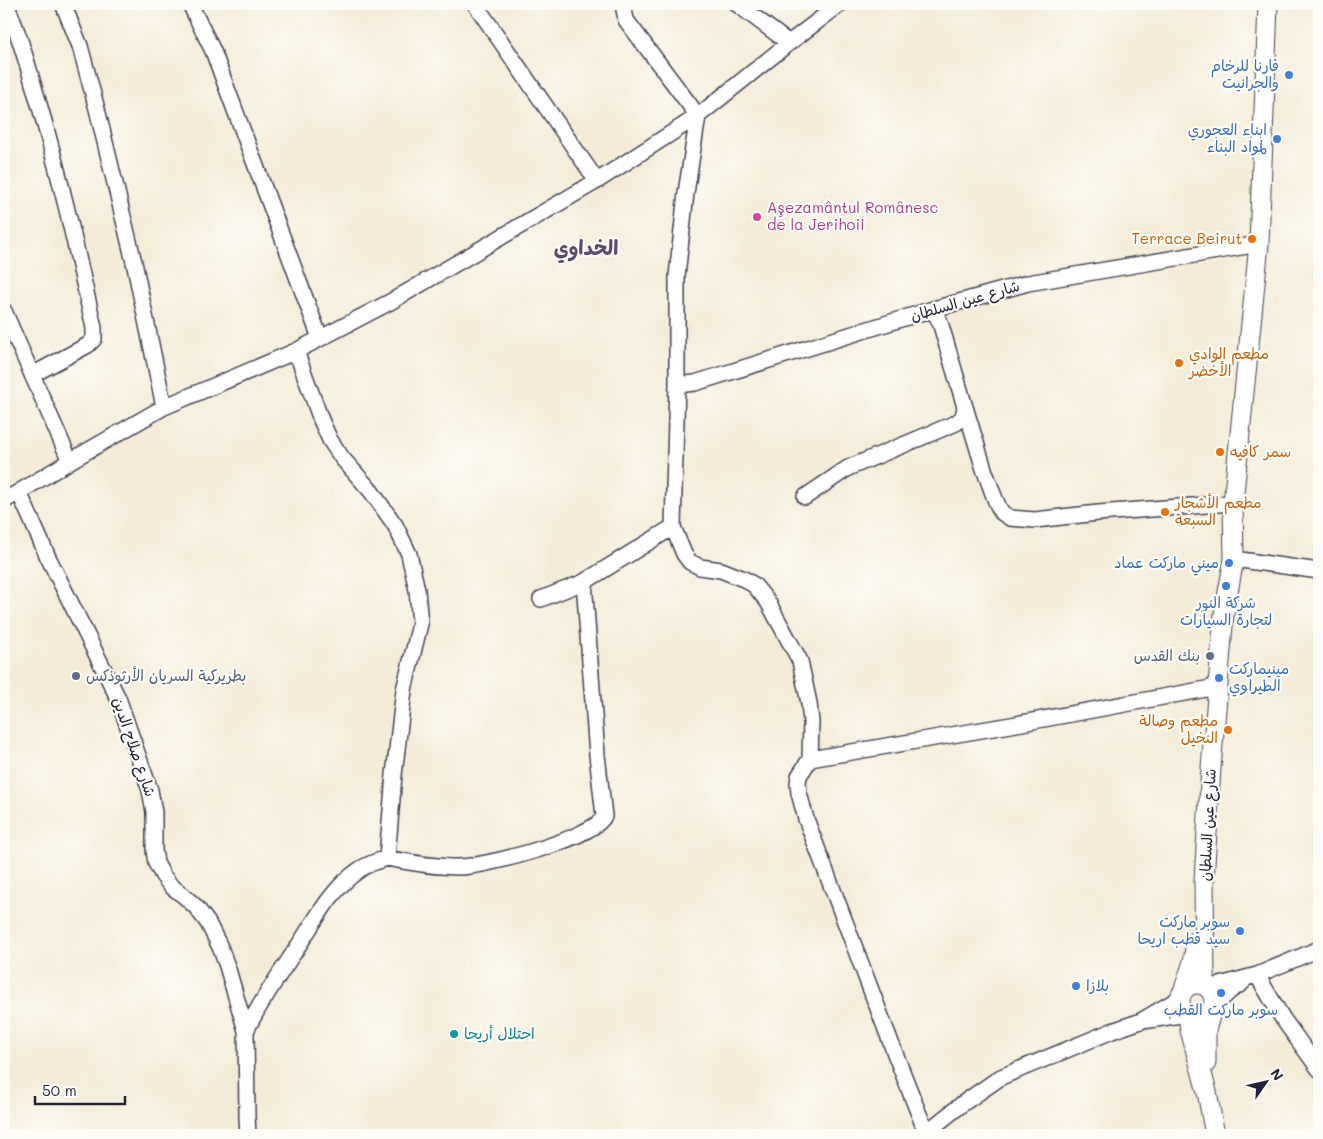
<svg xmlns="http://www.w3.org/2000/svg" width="1323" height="1139" font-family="Mali,'Playpen Sans Arabic',sans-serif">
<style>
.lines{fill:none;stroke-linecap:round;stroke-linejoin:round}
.minor-casing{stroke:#424052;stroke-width:18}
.major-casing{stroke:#424052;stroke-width:21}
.minor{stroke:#fff;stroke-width:15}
.major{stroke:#fff;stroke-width:19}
.shop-dot{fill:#3f7fe0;stroke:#fdfcf7;stroke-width:2}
.hotel-dot{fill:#d1479c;stroke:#fdfcf7;stroke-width:2}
.food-dot{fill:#e8710a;stroke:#fdfcf7;stroke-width:2}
.service-dot{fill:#5c6f8a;stroke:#fdfcf7;stroke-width:2}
.culture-dot{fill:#0f9aa8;stroke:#fdfcf7;stroke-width:2}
.labels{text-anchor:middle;stroke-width:4.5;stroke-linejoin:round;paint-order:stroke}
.shop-label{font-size:15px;fill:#366cbe;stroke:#fdfcf7;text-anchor:end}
.hotel-label{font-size:15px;fill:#b23c85;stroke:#fdfcf7;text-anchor:start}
.food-label{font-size:15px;fill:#c56008;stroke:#fdfcf7;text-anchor:start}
.street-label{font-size:15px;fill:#22223b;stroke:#fdfcf7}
.service-label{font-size:15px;fill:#4e5e75;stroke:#fdfcf7;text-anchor:end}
.culture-label{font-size:15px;fill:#0d838f;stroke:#fdfcf7;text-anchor:start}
.district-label{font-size:20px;font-weight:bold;fill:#5c4b6e;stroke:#fdfcf7}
</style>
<rect width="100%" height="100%" fill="#fdfcf7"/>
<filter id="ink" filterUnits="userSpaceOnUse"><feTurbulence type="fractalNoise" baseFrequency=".02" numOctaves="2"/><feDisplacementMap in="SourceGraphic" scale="10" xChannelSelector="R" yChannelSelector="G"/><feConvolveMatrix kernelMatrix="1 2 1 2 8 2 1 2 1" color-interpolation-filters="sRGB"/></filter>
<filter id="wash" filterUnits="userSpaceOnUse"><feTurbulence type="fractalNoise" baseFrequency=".0096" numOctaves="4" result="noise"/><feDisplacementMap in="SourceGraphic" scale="20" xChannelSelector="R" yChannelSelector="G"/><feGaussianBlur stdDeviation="1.12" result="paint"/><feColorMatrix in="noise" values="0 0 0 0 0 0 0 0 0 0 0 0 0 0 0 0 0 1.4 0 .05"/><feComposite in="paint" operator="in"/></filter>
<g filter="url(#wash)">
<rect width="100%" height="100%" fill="#f4ecd7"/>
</g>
<g filter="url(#ink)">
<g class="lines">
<g class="minor-casing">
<path id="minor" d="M 6,4 C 18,31 26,59 34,87 C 58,166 76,247 94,328 L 94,339 L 88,345 L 32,375
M 63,4 L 80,46 L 97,109 L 134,262 L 164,407
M 190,4 L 213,51 L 320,338
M 475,4 L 597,181
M 737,4 L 789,43
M 4,311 L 70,461 L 164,407 L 296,351 L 321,420 L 330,440 L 342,458 L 371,491 L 395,525 L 409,554 L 417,590 L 420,624 L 404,690 L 394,775 L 387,858 C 377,861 367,864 359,870 C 331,889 315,921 297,948 C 279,975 260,1002 246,1031
M 296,351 L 390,302 L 597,181 L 698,116 L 789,43 L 840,4
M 677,385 L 695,383 L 930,310 L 1028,283 L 1259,244
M 965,407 L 984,469 L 995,499 L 1001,512 L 1010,518 L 1035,520 L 1098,513 L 1233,503
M 19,492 L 47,555 L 118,698 L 150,790 L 154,812 L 154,850 L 156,863 L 163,876 L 171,886 L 184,896 L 196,907 L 208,923 L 220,947 L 227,966 L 246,1031 L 247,1117 L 248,1135
M 805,497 L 848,468 L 956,423 L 963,417 L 965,407 L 940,322 L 936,315 L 930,310
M 4,501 L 70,461
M 673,527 L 684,554 L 690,562 L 700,567 L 721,570 L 744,579 L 754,585 L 768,602 L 800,661 L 809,703 L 811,722 L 810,759 L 799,776 L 798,783 L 799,793 L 806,819 L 896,1056 L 926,1132
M 1234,559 L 1319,571
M 584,582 L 673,527 L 677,385 L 677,276 L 686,193 L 698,116 L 626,20 L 623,4
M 810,759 L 1011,725 L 1217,687
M 387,858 C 411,863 435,867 459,867 C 484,867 595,838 604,816 L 597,755 L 584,582 L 541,599
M 1257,975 L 1283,1019 L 1319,1069
M 1209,988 L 1257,975 L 1319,949
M 1214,1006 L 1230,991 L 1242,983
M 1150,1020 L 1186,1014
M 923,1135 L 962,1104 L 1001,1077 L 1112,1031 L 1141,1021 L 1180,998"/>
</g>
<g class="major-casing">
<path id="major" d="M1180 1001a17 17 0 1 1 34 0a17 17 0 1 1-34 0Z
M 1205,986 L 1204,880 L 1211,768 L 1224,614 L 1234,559 L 1233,503 L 1259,244 L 1268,4
M 1183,992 L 1193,962 L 1196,941
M 1188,1015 L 1190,1030 L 1207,1092 L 1215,1135
M 1206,1063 L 1206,1030 L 1212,1009"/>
</g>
<use href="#minor" class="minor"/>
<use href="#major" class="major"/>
</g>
</g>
<g class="shop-dot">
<circle cx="1289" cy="75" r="5"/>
<circle cx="1277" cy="139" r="5"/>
<circle cx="1229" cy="563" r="5"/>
<circle cx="1226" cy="586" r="5"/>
<circle cx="1219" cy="678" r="5"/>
<circle cx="1240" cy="931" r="5"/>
<circle cx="1076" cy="986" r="5"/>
<circle cx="1221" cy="993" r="5"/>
</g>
<circle class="hotel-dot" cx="757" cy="217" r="5"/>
<g class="food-dot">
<circle cx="1252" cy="239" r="5"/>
<circle cx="1179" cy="363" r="5"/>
<circle cx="1220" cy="452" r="5"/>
<circle cx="1165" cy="512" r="5"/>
<circle cx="1228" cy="730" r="5"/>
</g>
<g class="service-dot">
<circle cx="1210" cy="656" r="5"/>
<circle cx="76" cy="676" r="5"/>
</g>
<circle class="culture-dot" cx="454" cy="1034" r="5"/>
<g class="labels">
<g class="shop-label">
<text x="1279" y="71">فارنا للرخام<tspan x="1279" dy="17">والجرانيت</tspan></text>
<text x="1267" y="135">ابناء العجوري<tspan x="1267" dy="17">لمواد البناء</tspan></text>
<text x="1219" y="568">ميني ماركت عماد</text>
<text x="1226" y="608" text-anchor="middle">شركة النور<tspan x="1226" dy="17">لتجارة السيارات</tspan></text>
<text x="1229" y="674" text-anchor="start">مينيماركت<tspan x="1229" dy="17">الطيراوي</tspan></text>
<text x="1230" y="927">سوبر ماركت<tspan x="1230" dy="17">سيد قطب اريحا</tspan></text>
<text x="1086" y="991" text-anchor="start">بلازا</text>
<text x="1221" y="1015" text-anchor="middle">سوبر ماركت القطب</text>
</g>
<g class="hotel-label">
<text x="767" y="213">Aşezamântul Românesc<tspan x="767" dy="17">de la Jerihoii</tspan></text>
</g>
<g class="food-label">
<text x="1242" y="244" text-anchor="end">Terrace Beirut</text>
<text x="1189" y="359">مطعم الوادي<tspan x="1189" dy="17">الأخضر</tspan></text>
<text x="1230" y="457">سمر كافيه</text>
<text x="1175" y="508">مطعم الأشجار<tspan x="1175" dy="17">السبعة</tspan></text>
<text x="1218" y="726" text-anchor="end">مطعم وصالة<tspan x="1218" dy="17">النخيل</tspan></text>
</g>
<g class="street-label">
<text transform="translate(965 301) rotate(-16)" y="5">شارع عين السلطان</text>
<text transform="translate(134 747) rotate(71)" y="5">شارع صلاح الدين</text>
<text transform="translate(1208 825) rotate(-87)" y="5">شارع عين السلطان</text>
</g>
<g class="service-label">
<text x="1200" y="661">بنك القدس</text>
<text x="86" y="681" text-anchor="start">بطريركية السريان الأرثوذكس</text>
</g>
<g class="culture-label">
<text x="464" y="1039">احتلال أريحا</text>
</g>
<g class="district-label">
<text x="586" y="255">الخداوي</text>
</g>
</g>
<rect width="1323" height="1139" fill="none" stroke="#fdfcf7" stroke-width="20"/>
<g transform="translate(1266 1082) rotate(56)" stroke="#fdfcf7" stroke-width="4" paint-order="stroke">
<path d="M0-4L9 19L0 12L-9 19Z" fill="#22223b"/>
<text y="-8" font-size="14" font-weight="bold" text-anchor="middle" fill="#22223b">N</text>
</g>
<path d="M35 1096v8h90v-8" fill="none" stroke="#22223b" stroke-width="2.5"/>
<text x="42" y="1096" font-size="15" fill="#22223b" stroke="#fdfcf7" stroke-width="4" paint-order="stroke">50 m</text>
</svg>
